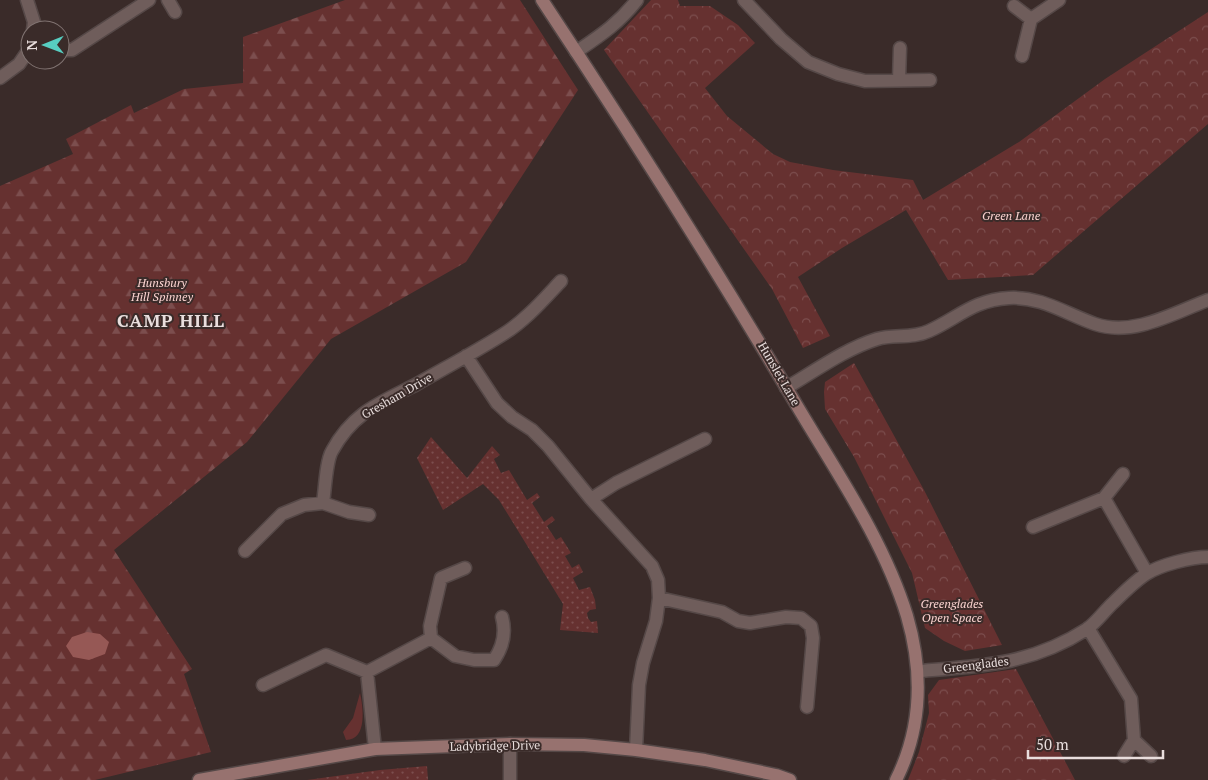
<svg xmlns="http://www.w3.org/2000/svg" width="1208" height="780" font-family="'PT Serif',serif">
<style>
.grass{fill:#663130}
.forest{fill:url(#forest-firs)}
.park{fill:url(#park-crowns)}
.garden{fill:url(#garden-dots)}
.water{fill:#965855}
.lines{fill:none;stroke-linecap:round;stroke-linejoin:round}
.street-casing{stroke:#554847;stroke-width:15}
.secondary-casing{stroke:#554847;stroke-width:15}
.street{stroke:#6f5d5b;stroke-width:12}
.secondary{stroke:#97726f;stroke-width:12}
.labels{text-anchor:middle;stroke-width:4;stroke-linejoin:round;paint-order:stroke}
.park-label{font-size:12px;font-style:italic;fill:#fbd3d0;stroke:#3a2b29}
.street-label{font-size:12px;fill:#e9dedd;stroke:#3a2b29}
.district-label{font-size:18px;font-weight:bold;letter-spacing:1px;fill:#e9dedd;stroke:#3a2b29}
</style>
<defs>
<pattern id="forest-firs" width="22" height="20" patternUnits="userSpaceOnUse" patternTransform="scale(1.25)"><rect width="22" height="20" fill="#663130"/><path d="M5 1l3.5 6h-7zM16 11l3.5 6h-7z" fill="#7c4e4e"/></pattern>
<pattern id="park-crowns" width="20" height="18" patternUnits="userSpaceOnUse" patternTransform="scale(1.25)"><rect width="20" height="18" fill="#663130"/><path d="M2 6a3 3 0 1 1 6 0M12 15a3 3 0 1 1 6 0" fill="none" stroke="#7c4e4e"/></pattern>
<pattern id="garden-dots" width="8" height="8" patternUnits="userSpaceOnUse" patternTransform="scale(1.25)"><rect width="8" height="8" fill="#663130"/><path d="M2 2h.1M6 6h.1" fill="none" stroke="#7c4e4e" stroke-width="1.8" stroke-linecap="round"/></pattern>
</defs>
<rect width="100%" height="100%" fill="#3a2b29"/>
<path class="grass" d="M 360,693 C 363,706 368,740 346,740 L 343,732 L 353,718 Z"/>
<path class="forest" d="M 345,0 L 520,0 L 578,90 L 466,262 L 331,339 L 247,442 L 114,550 L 192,669 L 184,674 L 211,752 L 95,780 L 0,780 L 0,186 L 73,154 L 66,139 L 131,105 L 134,113 L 184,89 L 243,83 L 243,37 Z"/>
<path class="park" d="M 651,0 L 678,0 L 680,6 L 710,6 L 738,25 L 755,43 L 705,88 L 727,116 L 773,154 L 790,162 L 833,170 L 913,180 L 923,200 L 1019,142 L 1105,79 L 1208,12 L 1208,124 L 1033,275 L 948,280 L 906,210 L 842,248 L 798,277 L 830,336 L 803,348 L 772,289 L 604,50 Z
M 854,363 L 924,490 L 1002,645 L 965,651 L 944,641 L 925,628 L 912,573 L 854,457 L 825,409 L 824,392 L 825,382 Z
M 1016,669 L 1075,780 L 908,780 L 919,752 L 929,713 L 928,695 L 939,680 Z"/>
<path class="garden" d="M 431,437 L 467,478 L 492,446 L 500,455 L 494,459 L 501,473 L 509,470 L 527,500 L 537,493 L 540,497 L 532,503 L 544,522 L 552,516 L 555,520 L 547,526 L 556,540 L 561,537 L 571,553 L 565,556 L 572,568 L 579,564 L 583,572 L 573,578 L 579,590 L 590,587 L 595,600 L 596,609 L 590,610 L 587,613 L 588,618 L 591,622 L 597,621 L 598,633 L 560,630 L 563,604 L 499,500 L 483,484 L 443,510 L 417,458 Z
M 427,766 L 428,780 L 307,780 L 380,770 Z"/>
<path class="water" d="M 87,632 L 100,634 L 109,642 L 105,654 L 89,660 L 73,657 L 66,646 L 72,637 Z"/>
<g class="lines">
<g class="street-casing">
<path id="street" d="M 27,0 L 34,22 L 33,30
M 168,0 L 175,12
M 744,0 L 781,39 L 808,62 L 838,74 L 865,81 L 930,80
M 1014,6 L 1031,19
M 60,50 L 72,50 L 149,0
M 576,52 C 601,35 618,24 637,0
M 1022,56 L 1031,19 L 1059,0
M 0,78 L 19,64 L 30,48
M 899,80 L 900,48
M 466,356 L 497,403 L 512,417 L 532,430 L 548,446 L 591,499 L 652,566 L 658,580 L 659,598 L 656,621 L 643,663 L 639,685 L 636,750
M 786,388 C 815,371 845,349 877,339 C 894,334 912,339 929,331 C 958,318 973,300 1009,298 C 1041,296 1066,314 1095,324 C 1133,337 1174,313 1208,300
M 1104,498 L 1123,474
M 591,499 L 616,483 L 705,439
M 323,503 C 325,490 326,461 332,451 C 353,412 380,403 417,384 C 445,368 475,352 502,335 C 525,321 543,300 561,281
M 1033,527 L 1104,498 L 1147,573
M 245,551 L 282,514 L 304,505 L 323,503 L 349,512 L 369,515
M 465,568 L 441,578 L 430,626 L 431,638 L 455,656 L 474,660 L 494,660 C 503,647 506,632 502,617
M 659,598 L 722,612 L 738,621 L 750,623 L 786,617 L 801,618 L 811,626 L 813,638 L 807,707
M 1088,628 L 1131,699 L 1134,740 L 1124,756
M 918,671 C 982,666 1031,665 1087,629 C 1097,622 1105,610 1114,602 C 1124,592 1134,582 1146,574 C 1160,565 1191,557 1208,557
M 367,672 L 375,749
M 263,685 L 326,655 L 367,672 L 431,638
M 1134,740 L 1151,756
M 510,744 L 510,780"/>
</g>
<g class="secondary-casing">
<path id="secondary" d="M 542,0 C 629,131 713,264 793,399 C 834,469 883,538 907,616 C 923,671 922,728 896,780
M 199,780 L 375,749 L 510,744 L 584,745 L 636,750 L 705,760 L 776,775 L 790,780"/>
</g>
<use href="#street" class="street"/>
<use href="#secondary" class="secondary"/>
</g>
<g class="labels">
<g class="park-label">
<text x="1011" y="220">Green Lane</text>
<text x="162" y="287">Hunsbury<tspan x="162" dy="14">Hill Spinney</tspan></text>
<text x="952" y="608">Greenglades<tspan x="952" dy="14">Open Space</tspan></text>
</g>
<g class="street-label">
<text transform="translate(779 374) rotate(60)" y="4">Hunslet Lane</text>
<text transform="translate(397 396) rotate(-30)" y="4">Gresham Drive</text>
<text transform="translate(976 665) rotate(-7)" y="4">Greenglades</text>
<text transform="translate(495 746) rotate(-1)" y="4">Ladybridge Drive</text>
</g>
<g class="district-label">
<text x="171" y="327">CAMP HILL</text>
</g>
</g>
<g transform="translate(45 45) rotate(269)"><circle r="24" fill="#3a2b29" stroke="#807371"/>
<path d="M0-4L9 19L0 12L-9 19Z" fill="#57cec1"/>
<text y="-8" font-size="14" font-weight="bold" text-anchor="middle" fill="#e9dedd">N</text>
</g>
<path d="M1028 750v8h135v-8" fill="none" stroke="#e9dedd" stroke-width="2.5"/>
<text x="1036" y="750" font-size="15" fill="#e9dedd" stroke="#3a2b29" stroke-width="4" paint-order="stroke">50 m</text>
</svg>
